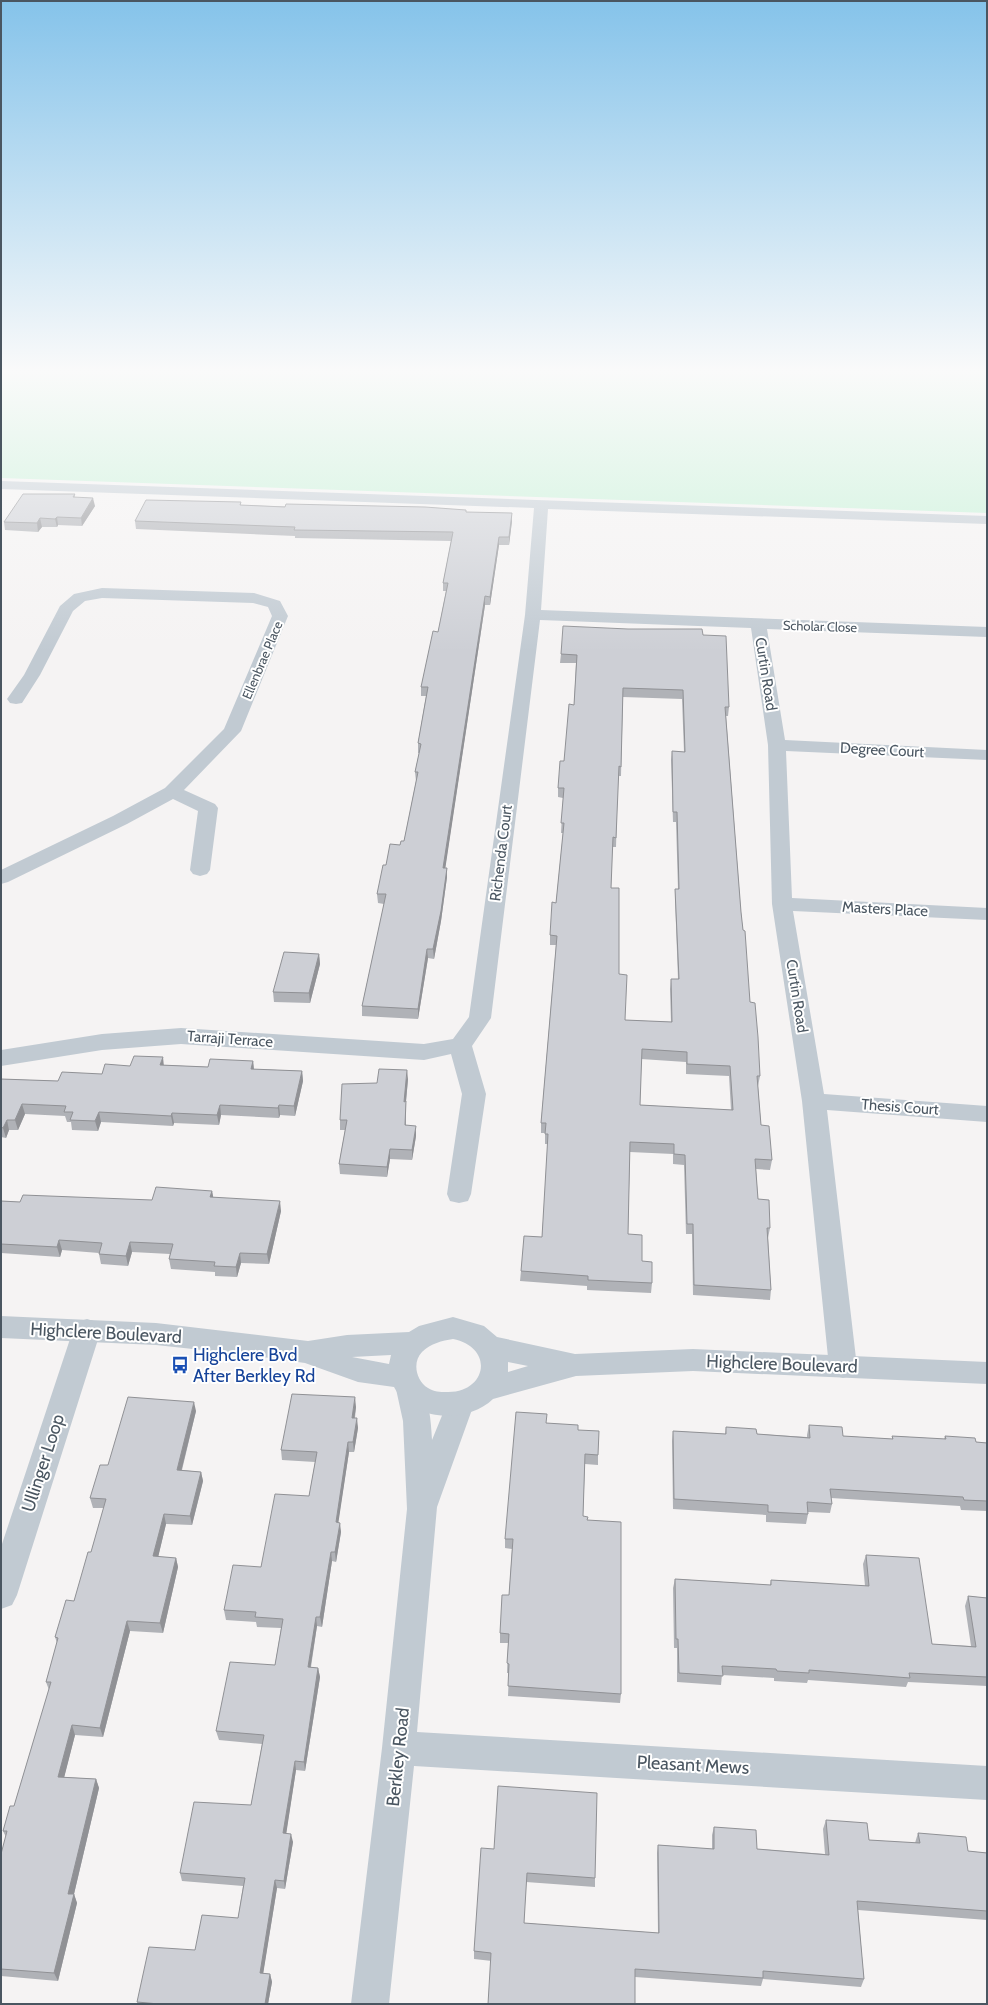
<svg xmlns="http://www.w3.org/2000/svg" width="988" height="2005" font-family="Cabin,sans-serif">
<style>
.green{fill:#c3f1d5}
.lines{fill:none;stroke-linecap:round;stroke-linejoin:round}
.minor{fill:#c1cad2;fill-rule:evenodd}
.tertiary{fill:#c1cad2;fill-rule:evenodd}
.wall{fill:#b0b2b7;fill-rule:evenodd}
.shaded-wall{fill:#909195}
.building{fill:#cdcfd5;stroke:#909195;fill-rule:evenodd}
.labels{text-anchor:middle;stroke-width:4;stroke-linejoin:round;paint-order:stroke}
.far-street-label{font-size:13px;fill:#4a5661;stroke:#fff}
.street-label{font-size:15px;fill:#4a5661;stroke:#fff}
.near-street-label{font-size:18px;fill:#4a5661;stroke:#fff}
.near-transit-label{font-size:18px;fill:#164399;stroke:#fff;text-anchor:start}
</style>
<rect width="100%" height="100%" fill="#f5f3f3"/>
<path class="green" d="M 1,371 L 987,371 L 987,513 L 1,478 Z"/>
<g class="lines">
<path class="minor" d="M 1,481 L 987,516 L 987,524 L 548,509 L 541,610 L 987,627 L 987,637 L 767,629 L 785,740 L 987,750 L 987,760 L 786,751 L 792,898 L 987,908 L 987,920 L 793,911 L 824,1094 L 987,1106 L 987,1122 L 827,1110 L 857,1367 L 853,1375 L 843,1378 L 833,1375 L 829,1367 L 802,1101 L 772,904 L 768,745 L 751,628 L 540,620 L 491,1018 L 472,1046 L 486,1094 L 471,1194 L 468,1201 L 459,1203 L 450,1201 L 447,1194 L 462,1094 L 451,1054 L 424,1060 L 181,1044 L 102,1050 L 1,1066 L 1,1050 L 102,1034 L 181,1028 L 424,1044 L 453,1039 L 469,1017 L 525,615 L 534,508 L 1,489 Z
M 102,588 L 254,593 L 280,601 L 288,616 L 241,731 L 184,790 L 215,804 L 218,808 L 210,870 L 207,874 L 200,876 L 193,874 L 190,870 L 198,811 L 173,799 L 127,824 L 8,882 L 1,884 L 1,870 L 113,816 L 165,788 L 224,729 L 272,616 L 268,607 L 253,603 L 102,598 L 85,601 L 73,611 L 40,675 L 22,703 L 16,704 L 10,703 L 7,699 L 24,675 L 60,606 L 74,594 Z
M 87,1319 L 97,1322 L 101,1330 L 17,1595 L 12,1605 L 1,1609 L 1,1547 L 73,1330 L 77,1322 Z
M 410,1377 L 420,1381 C 429,1399 431,1420 432,1440 L 450,1396 L 460,1392 L 470,1396 L 474,1404 L 437,1507 L 417,1732 L 987,1766 L 987,1800 L 414,1766 L 389,2004 L 351,2004 L 382,1748 L 407,1509 L 403,1421 L 396,1389 L 400,1381 Z"/>
<path class="tertiary" d="M 1,1316 L 156,1323 L 308,1341 L 347,1335 L 409,1332 L 419,1326 L 453,1317 L 484,1326 L 497,1337 L 575,1354 L 693,1349 L 987,1362 L 987,1384 L 693,1371 L 576,1376 L 493,1399 C 467,1424 412,1422 394,1387 L 358,1382 L 305,1363 L 248,1355 L 156,1345 L 1,1338 ZM 453,1339 C 496,1348 486,1394 446,1392 C 440,1392 434,1392 428,1388 C 416,1381 412,1362 422,1352 C 431,1343 442,1341 453,1339 ZM 391,1355 L 389,1364 L 352,1357 ZM 508,1362 L 528,1366 L 508,1372 Z"/>
</g>
<path class="wall" d="M 75,494 L 75,497 L 95,506 L 82,526 L 58,525 L 57,527 L 42,527 L 38,532 L 5,530 L 4,522 Z
M 241,502 L 241,505 L 466,512 L 512,521 L 509,545 L 499,545 L 490,605 L 485,605 L 445,868 L 447,868 L 447,877 L 441,921 L 434,959 L 428,958 L 418,1019 L 362,1016 L 362,1006 L 384,904 L 378,903 L 377,894 L 386,865 L 400,845 L 404,841 L 416,781 L 415,772 L 419,753 L 418,753 L 418,743 L 426,696 L 421,696 L 421,687 L 438,632 L 446,591 L 443,591 L 443,583 L 451,541 L 295,538 L 295,536 L 136,529 L 135,521 Z
M 703,635 L 729,707 L 728,716 L 726,716 L 741,912 L 750,1002 L 760,1076 L 758,1086 L 761,1125 L 772,1160 L 770,1170 L 756,1169 L 758,1199 L 770,1228 L 768,1238 L 771,1290 L 770,1300 L 693,1295 L 692,1234 L 686,1234 L 684,1165 L 673,1164 L 673,1154 L 630,1152 L 628,1234 L 652,1283 L 651,1293 L 587,1290 L 587,1286 L 520,1281 L 521,1271 L 542,1237 L 548,1144 L 545,1144 L 545,1133 L 541,1133 L 541,1123 L 556,945 L 550,945 L 550,935 L 556,903 L 563,833 L 561,833 L 563,798 L 558,797 L 558,788 L 564,761 L 574,705 L 576,663 L 560,663 L 561,654 ZM 623,697 L 682,699 L 684,752 L 672,751 L 671,760 L 673,822 L 676,822 L 678,889 L 675,889 L 675,898 L 678,979 L 671,979 L 670,989 L 671,1022 L 625,1020 L 619,974 L 611,888 L 612,847 L 616,847 L 618,776 L 621,776 ZM 641,1059 L 686,1062 L 686,1074 L 729,1076 L 731,1110 L 640,1105 Z
M 319,954 L 320,964 L 310,1003 L 274,1002 L 273,992 Z
M 253,1061 L 254,1069 L 302,1071 L 303,1081 L 295,1116 L 280,1115 L 279,1118 L 221,1115 L 219,1125 L 174,1123 L 173,1126 L 101,1122 L 98,1131 L 72,1130 L 71,1122 L 67,1122 L 65,1116 L 25,1114 L 18,1130 L 9,1130 L 6,1138 L 1,1137 L 1,1079 L 58,1081 L 102,1074 L 130,1066 L 164,1065 L 208,1067 Z
M 408,1079 L 406,1102 L 406,1125 L 416,1136 L 412,1160 L 390,1159 L 387,1177 L 340,1174 L 339,1164 L 345,1130 L 340,1130 L 340,1120 L 377,1083 Z
M 212,1191 L 213,1197 L 281,1211 L 269,1264 L 241,1263 L 237,1277 L 215,1276 L 215,1272 L 171,1269 L 169,1259 L 170,1254 L 132,1252 L 128,1266 L 101,1264 L 99,1254 L 99,1253 L 62,1250 L 60,1257 L 1,1253 L 1,1201 L 20,1202 L 152,1200 Z
M 356,1407 L 355,1418 L 358,1428 L 354,1452 L 349,1452 L 338,1522 L 341,1532 L 336,1562 L 332,1561 L 322,1627 L 317,1626 L 311,1667 L 318,1668 L 320,1677 L 305,1771 L 296,1770 L 286,1833 L 293,1842 L 285,1889 L 277,1888 L 263,1973 L 270,1974 L 272,1982 L 268,2004 L 138,2004 L 137,2002 L 195,1950 L 238,1918 L 243,1886 L 182,1881 L 180,1873 L 251,1805 L 262,1744 L 219,1740 L 216,1731 L 275,1665 L 281,1628 L 257,1627 L 256,1622 L 226,1620 L 224,1610 L 261,1567 L 309,1496 L 315,1462 L 282,1460 L 281,1450 Z
M 196,1411 L 182,1470 L 201,1472 L 203,1481 L 192,1525 L 166,1524 L 158,1557 L 176,1558 L 178,1567 L 163,1633 L 130,1631 L 103,1737 L 75,1735 L 64,1777 L 96,1779 L 99,1788 L 74,1894 L 77,1903 L 58,1981 L 1,1976 L 1,1854 L 6,1837 L 3,1831 L 14,1806 L 49,1690 L 46,1682 L 57,1643 L 55,1637 L 74,1601 L 91,1552 L 104,1508 L 93,1508 L 90,1498 L 108,1465 Z
M 546,1423 L 578,1430 L 598,1455 L 598,1465 L 585,1464 L 583,1516 L 587,1520 L 621,1694 L 620,1703 L 508,1696 L 509,1673 L 507,1673 L 508,1643 L 500,1643 L 500,1633 L 509,1595 L 512,1549 L 505,1548 L 505,1539 Z
M 809,1425 L 843,1436 L 892,1439 L 892,1436 L 944,1439 L 945,1436 L 976,1442 L 987,1443 L 987,1511 L 961,1510 L 960,1506 L 831,1498 L 832,1504 L 830,1513 L 808,1512 L 808,1514 L 806,1524 L 766,1522 L 766,1515 L 673,1509 L 672,1441 L 673,1431 L 725,1434 L 726,1427 L 757,1434 L 807,1437 L 807,1435 Z
M 866,1555 L 932,1644 L 971,1646 L 965,1606 L 968,1596 L 987,1598 L 987,1686 L 908,1682 L 906,1687 L 808,1680 L 807,1683 L 774,1681 L 774,1678 L 722,1675 L 721,1685 L 677,1682 L 677,1648 L 674,1648 L 673,1588 L 675,1579 L 770,1585 L 771,1580 L 865,1586 L 863,1564 Z
M 826,1820 L 869,1840 L 915,1843 L 918,1833 L 968,1851 L 987,1853 L 987,1920 L 858,1910 L 864,1979 L 861,1987 L 763,1979 L 761,1986 L 635,1977 L 474,1959 L 474,1951 L 494,1849 L 595,1878 L 595,1887 L 526,1882 L 524,1923 L 658,1933 L 657,1853 L 658,1845 L 712,1849 L 712,1835 L 714,1827 L 757,1849 L 825,1854 L 823,1829 Z"/>
<path class="shaded-wall" d="M 93,498 L 95,506 L 82,526 L 81,518 Z
M 512,513 L 512,521 L 509,545 L 509,537 Z
M 57,517 L 58,525 L 57,527 L 55,519 Z
M 40,518 L 42,527 L 38,532 L 37,523 Z
M 499,537 L 499,545 L 490,605 L 490,597 Z
M 485,596 L 485,605 L 444,877 L 443,868 Z
M 447,868 L 447,877 L 441,921 L 434,959 L 433,949 Z
M 427,949 L 428,958 L 418,1019 L 418,1009 Z
M 319,954 L 320,964 L 310,1003 L 309,993 Z
M 163,1057 L 164,1067 L 160,1065 Z
M 253,1061 L 254,1071 L 251,1069 Z
M 407,1070 L 408,1079 L 405,1111 L 404,1102 Z
M 302,1071 L 303,1081 L 295,1116 L 294,1106 Z
M 406,1101 L 406,1111 L 405,1135 L 405,1125 Z
M 22,1104 L 25,1114 L 18,1130 L 15,1120 Z
M 220,1105 L 221,1115 L 219,1125 L 217,1115 Z
M 279,1105 L 280,1115 L 279,1118 L 278,1108 Z
M 99,1112 L 101,1122 L 98,1131 L 95,1121 Z
M 172,1113 L 174,1123 L 173,1126 L 171,1116 Z
M 7,1120 L 9,1130 L 6,1138 L 3,1128 Z
M 416,1126 L 416,1136 L 412,1160 L 412,1150 Z
M 390,1149 L 390,1159 L 387,1177 L 387,1167 Z
M 212,1191 L 214,1201 L 210,1197 Z
M 280,1201 L 281,1211 L 269,1264 L 267,1254 Z
M 59,1240 L 62,1250 L 60,1257 L 57,1247 Z
M 130,1242 L 132,1252 L 128,1266 L 126,1256 Z
M 240,1253 L 241,1263 L 237,1277 L 236,1267 Z
M 355,1397 L 356,1407 L 353,1427 L 352,1418 Z
M 194,1402 L 196,1411 L 179,1480 L 177,1470 Z
M 357,1418 L 358,1428 L 354,1452 L 353,1442 Z
M 348,1442 L 349,1452 L 337,1532 L 336,1522 Z
M 201,1472 L 203,1481 L 192,1525 L 190,1516 Z
M 164,1514 L 166,1524 L 156,1566 L 153,1556 Z
M 340,1523 L 341,1532 L 336,1562 L 335,1552 Z
M 331,1552 L 332,1561 L 322,1627 L 320,1617 Z
M 176,1558 L 178,1567 L 163,1633 L 160,1623 Z
M 316,1617 L 317,1626 L 309,1676 L 308,1667 Z
M 127,1621 L 130,1631 L 103,1737 L 100,1728 Z
M 318,1668 L 320,1677 L 305,1771 L 304,1762 Z
M 72,1725 L 75,1735 L 62,1786 L 58,1777 Z
M 295,1761 L 296,1770 L 285,1842 L 283,1833 Z
M 96,1779 L 99,1788 L 74,1894 L 77,1903 L 58,1981 L 54,1973 L 68,1894 Z
M 291,1834 L 293,1842 L 285,1889 L 284,1881 Z
M 275,1880 L 277,1888 L 262,1981 L 260,1973 Z
M 270,1974 L 272,1982 L 268,2004 L 265,2004 Z"/>
<path class="building" d="M 23,494 L 75,494 L 73,497 L 93,498 L 81,518 L 57,517 L 55,519 L 40,518 L 37,523 L 4,522 Z
M 146,500 L 241,502 L 240,505 L 285,507 L 286,504 L 425,507 L 466,510 L 466,512 L 512,513 L 509,537 L 499,537 L 490,597 L 485,596 L 443,868 L 447,868 L 441,911 L 433,949 L 427,949 L 418,1009 L 362,1006 L 386,894 L 377,894 L 383,865 L 386,865 L 390,844 L 400,845 L 401,841 L 404,841 L 418,772 L 415,772 L 421,744 L 418,743 L 428,687 L 421,687 L 433,631 L 438,632 L 448,583 L 443,583 L 453,532 L 294,530 L 295,527 L 135,521 Z
M 563,626 L 628,629 L 702,629 L 703,635 L 726,636 L 729,707 L 725,707 L 741,912 L 743,930 L 745,931 L 750,1002 L 755,1003 L 758,1037 L 760,1076 L 757,1076 L 761,1125 L 769,1126 L 772,1160 L 755,1159 L 758,1199 L 769,1200 L 770,1228 L 767,1228 L 771,1290 L 694,1285 L 693,1224 L 687,1224 L 685,1155 L 674,1154 L 674,1144 L 630,1142 L 628,1234 L 642,1235 L 642,1261 L 652,1262 L 652,1283 L 588,1280 L 588,1276 L 521,1271 L 524,1236 L 542,1237 L 548,1134 L 545,1134 L 546,1123 L 541,1123 L 557,936 L 550,935 L 552,902 L 556,903 L 564,823 L 561,823 L 564,788 L 558,788 L 560,761 L 564,761 L 569,704 L 574,705 L 577,655 L 561,654 ZM 623,688 L 683,690 L 685,752 L 672,751 L 673,812 L 677,812 L 679,889 L 675,889 L 679,979 L 671,979 L 672,1022 L 625,1020 L 627,975 L 619,974 L 619,888 L 611,888 L 613,837 L 616,838 L 619,766 L 621,767 ZM 642,1049 L 687,1052 L 687,1064 L 730,1066 L 733,1110 L 640,1105 Z
M 284,952 L 319,954 L 309,993 L 273,992 Z
M 134,1056 L 163,1057 L 160,1065 L 208,1067 L 210,1059 L 253,1061 L 251,1069 L 302,1071 L 294,1106 L 279,1105 L 278,1108 L 220,1105 L 217,1115 L 172,1113 L 171,1116 L 99,1112 L 95,1121 L 70,1120 L 73,1112 L 64,1112 L 66,1106 L 22,1104 L 15,1120 L 7,1120 L 3,1128 L 1,1127 L 1,1079 L 58,1081 L 62,1072 L 102,1074 L 105,1064 L 130,1066 Z
M 379,1069 L 407,1070 L 404,1102 L 406,1101 L 405,1125 L 416,1126 L 412,1150 L 390,1149 L 387,1167 L 339,1164 L 347,1120 L 340,1120 L 342,1084 L 377,1083 Z
M 156,1187 L 212,1191 L 210,1197 L 280,1201 L 267,1254 L 240,1253 L 236,1267 L 214,1266 L 215,1262 L 169,1259 L 173,1244 L 130,1242 L 126,1256 L 99,1254 L 102,1243 L 59,1240 L 57,1247 L 1,1244 L 1,1201 L 20,1202 L 23,1195 L 152,1200 Z
M 292,1394 L 355,1397 L 352,1418 L 357,1418 L 353,1442 L 348,1442 L 336,1522 L 340,1523 L 335,1552 L 331,1552 L 320,1617 L 316,1617 L 308,1667 L 318,1668 L 304,1762 L 295,1761 L 283,1833 L 291,1834 L 284,1881 L 275,1880 L 260,1973 L 270,1974 L 265,2004 L 159,2004 L 137,2002 L 149,1947 L 195,1950 L 202,1915 L 238,1918 L 245,1878 L 180,1873 L 194,1802 L 251,1805 L 264,1735 L 216,1731 L 230,1662 L 275,1665 L 283,1619 L 255,1617 L 256,1612 L 224,1610 L 233,1565 L 261,1567 L 275,1494 L 309,1496 L 317,1452 L 281,1450 Z
M 128,1397 L 194,1402 L 177,1470 L 201,1472 L 190,1516 L 164,1514 L 153,1556 L 176,1558 L 160,1623 L 127,1621 L 100,1728 L 72,1725 L 58,1777 L 96,1779 L 68,1894 L 74,1894 L 54,1973 L 1,1969 L 1,1854 L 7,1831 L 3,1831 L 10,1806 L 14,1806 L 51,1682 L 46,1682 L 58,1638 L 55,1637 L 66,1600 L 74,1601 L 88,1552 L 91,1552 L 106,1499 L 90,1498 L 100,1465 L 108,1465 Z
M 516,1412 L 547,1414 L 546,1423 L 578,1425 L 578,1430 L 599,1431 L 598,1455 L 585,1454 L 583,1516 L 588,1517 L 587,1520 L 621,1522 L 621,1694 L 508,1686 L 509,1664 L 507,1663 L 509,1634 L 500,1633 L 502,1595 L 509,1595 L 513,1539 L 505,1539 Z
M 809,1425 L 842,1427 L 843,1436 L 893,1439 L 892,1436 L 946,1439 L 945,1436 L 975,1438 L 976,1442 L 987,1443 L 987,1501 L 964,1500 L 963,1497 L 830,1489 L 832,1504 L 807,1502 L 808,1514 L 768,1512 L 768,1505 L 674,1499 L 673,1431 L 726,1434 L 726,1427 L 756,1429 L 757,1434 L 810,1438 Z
M 866,1555 L 919,1558 L 932,1644 L 976,1647 L 968,1596 L 987,1598 L 987,1677 L 909,1673 L 910,1678 L 809,1670 L 809,1673 L 777,1671 L 776,1669 L 722,1666 L 723,1676 L 679,1673 L 678,1639 L 676,1639 L 675,1579 L 771,1585 L 771,1580 L 869,1586 Z
M 498,1786 L 597,1793 L 595,1878 L 527,1873 L 524,1923 L 659,1933 L 658,1845 L 714,1849 L 714,1827 L 756,1830 L 757,1849 L 829,1855 L 826,1820 L 867,1823 L 869,1840 L 920,1843 L 918,1833 L 966,1837 L 968,1851 L 987,1853 L 987,1911 L 857,1901 L 864,1979 L 763,1971 L 763,1978 L 635,1969 L 635,2004 L 488,2004 L 491,1953 L 474,1951 L 481,1848 L 494,1849 Z"/>
<linearGradient id="sky" x2="0" y2="1"><stop stop-color="#85c3ea"/><stop offset="0.57" stop-color="#fafafa"/><stop offset="1" stop-color="#fafafa" stop-opacity="0"/></linearGradient>
<rect width="988" height="652" fill="url(#sky)"/>
<defs>
<g id="bus-bare" transform="scale(1.38)"><path d="M-5-6H5V4H4V6H2V4H-2V6H-4V4H-5ZM-3.5-4V0h7V-4ZM-3.5 1.2v1.5H-2V1.2ZM2 1.2v1.5H3.5V1.2Z" fill="#1a4fb4" stroke="#fff" stroke-width="2.5" paint-order="stroke"/></g>
</defs>
<g fill-rule="evenodd">
<use href="#bus-bare" x="180" y="1365"/>
</g>
<g class="labels">
<g class="far-street-label">
<text transform="translate(820 626) rotate(2)" y="5">Scholar Close</text>
<text transform="translate(262 660) rotate(-67)" y="5">Ellenbrae Place</text>
</g>
<g class="street-label">
<text transform="translate(766 674) rotate(81)" y="5">Curtin Road</text>
<text transform="translate(882 750) rotate(3)" y="5">Degree Court</text>
<text transform="translate(501 853) rotate(-83)" y="5">Richenda Court</text>
<text transform="translate(885 909) rotate(3)" y="5">Masters Place</text>
<text transform="translate(797 996) rotate(81)" y="5">Curtin Road</text>
<text transform="translate(230 1039) rotate(4)" y="5">Tarraji Terrace</text>
<text transform="translate(900 1107) rotate(4)" y="5">Thesis Court</text>
</g>
<g class="near-street-label">
<text transform="translate(106 1333) rotate(3)" y="6">Highclere Boulevard</text>
<text transform="translate(782 1364) rotate(2)" y="6">Highclere Boulevard</text>
<text transform="translate(43 1463) rotate(-72)" y="6">Ullinger Loop</text>
<text transform="translate(398 1757) rotate(-84)" y="6">Berkley Road</text>
<text transform="translate(693 1765) rotate(3)" y="6">Pleasant Mews</text>
</g>
<g class="near-transit-label">
<text x="193" y="1361">Highclere Bvd<tspan x="193" dy="21">After Berkley Rd</tspan></text>
</g>
</g>
<rect width="988" height="2005" fill="none" stroke="#4a5661" stroke-width="4"/>
</svg>
